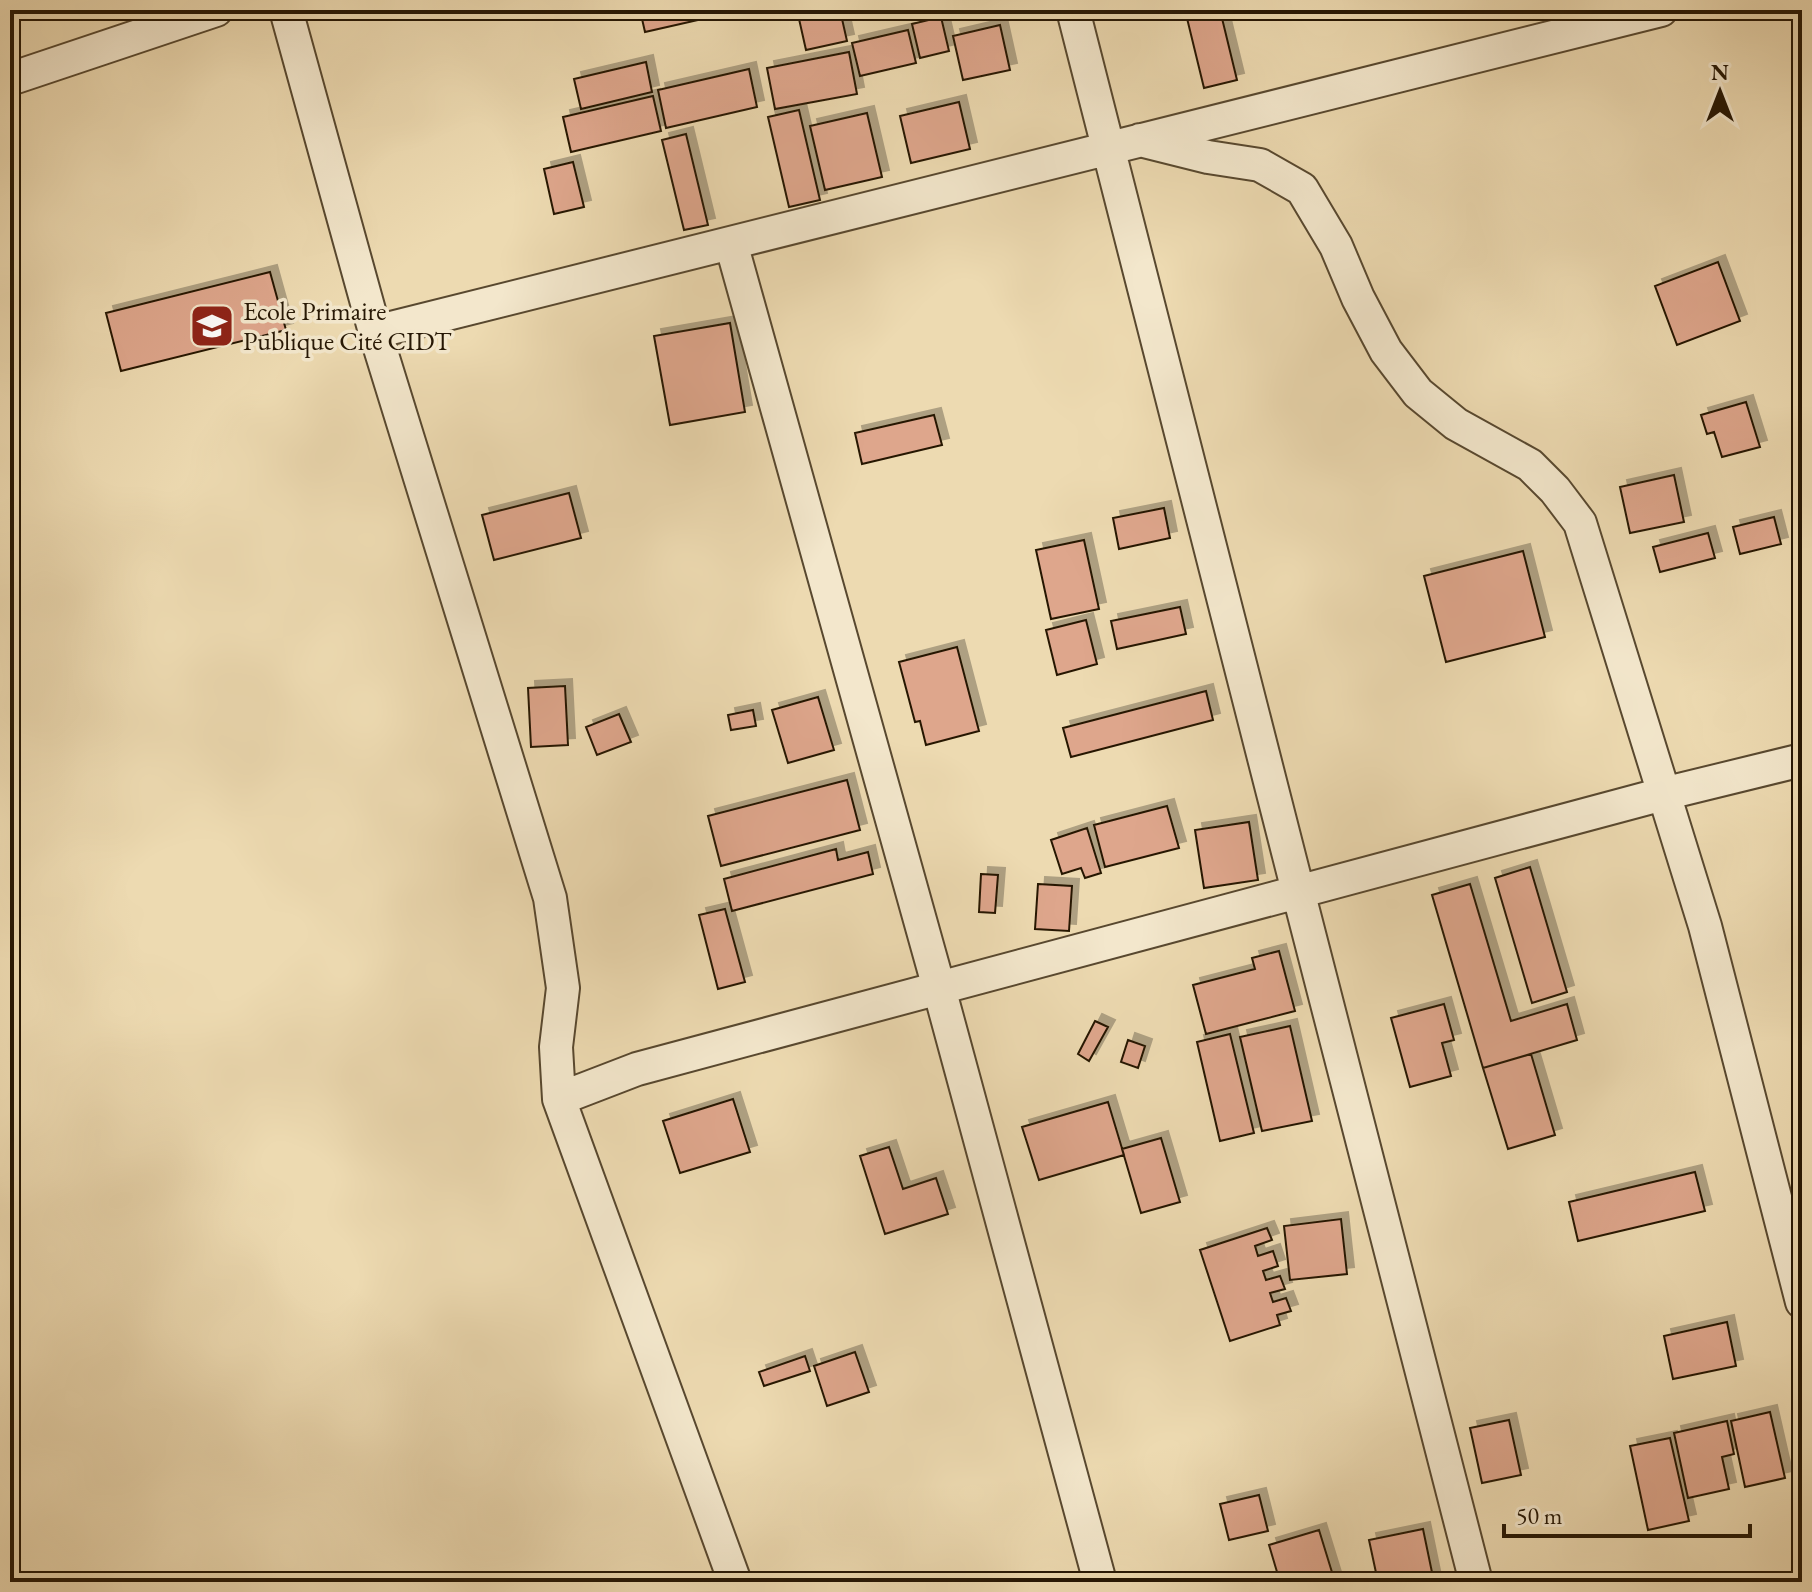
<svg xmlns="http://www.w3.org/2000/svg" width="1812" height="1592" font-family="'EB Garamond',serif">
<style>
.building{fill:#dea68c;stroke:#261704;stroke-width:2;filter:url(#shadow)}
.lines{fill:none;stroke-linecap:round;stroke-linejoin:round}
.minor-casing{stroke:#58482f;stroke-width:36}
.minor{stroke:#f3e7cc;stroke-width:32}
.labels{text-anchor:middle;stroke-width:7;stroke-linejoin:round;paint-order:stroke}
.poi-label{font-size:26px;fill:#261704;stroke:#f3e7cc;text-anchor:start}
</style>
<defs>
<filter id="shadow"><feDropShadow dx="7" dy="-7" stdDeviation="0" flood-color="#0004"/></filter>
</defs>
<rect width="100%" height="100%" fill="#eddab1"/>
<filter id="stains"><feTurbulence type="fractalNoise" baseFrequency=".0025" numOctaves="4"/><feColorMatrix values="0 0 0 0 .2 0 0 0 0 .09 0 0 0 0 .02 0 0 0 .5 -.17"/></filter>
<radialGradient id="worn" r=".72"><stop offset=".6" stop-color="#630" stop-opacity="0"/><stop offset="1" stop-color="#630" stop-opacity=".3"/></radialGradient>
<path class="building" d="M 640,10 L 696,10 L 698,20 L 645,32 Z
M 797,10 L 840,10 L 847,41 L 806,50 Z
M 1185,10 L 1220,10 L 1237,80 L 1204,88 Z
M 941,17 L 949,51 L 920,58 L 912,24 Z
M 1000,25 L 1010,70 L 963,80 L 953,36 Z
M 908,30 L 916,63 L 860,76 L 852,43 Z
M 849,52 L 857,94 L 775,109 L 767,68 Z
M 646,62 L 652,92 L 581,109 L 574,79 Z
M 749,69 L 757,107 L 666,128 L 658,90 Z
M 653,96 L 661,131 L 571,152 L 563,117 Z
M 959,102 L 970,149 L 911,163 L 900,116 Z
M 799,110 L 820,200 L 789,207 L 768,117 Z
M 867,113 L 882,177 L 825,190 L 810,126 Z
M 686,134 L 708,225 L 684,230 L 662,140 Z
M 573,162 L 584,207 L 554,214 L 544,169 Z
M 1718,262 L 1740,321 L 1677,345 L 1655,286 Z
M 270,272 L 286,330 L 121,371 L 106,313 Z
M 730,323 L 745,412 L 670,425 L 654,336 Z
M 1746,402 L 1760,447 L 1722,457 L 1714,432 L 1707,434 L 1701,415 Z
M 934,415 L 942,445 L 862,464 L 855,433 Z
M 1674,475 L 1684,522 L 1630,533 L 1620,487 Z
M 569,493 L 581,538 L 494,560 L 482,515 Z
M 1164,508 L 1170,538 L 1119,549 L 1113,518 Z
M 1774,517 L 1781,544 L 1740,554 L 1733,527 Z
M 1708,533 L 1715,558 L 1660,572 L 1653,547 Z
M 1084,540 L 1099,609 L 1051,619 L 1036,550 Z
M 1523,551 L 1545,637 L 1446,662 L 1424,576 Z
M 1180,607 L 1186,634 L 1117,649 L 1111,621 Z
M 1086,620 L 1097,664 L 1057,675 L 1046,630 Z
M 957,647 L 979,731 L 926,745 L 920,721 L 915,722 L 899,662 Z
M 565,686 L 568,745 L 531,747 L 528,688 Z
M 1206,691 L 1213,720 L 1071,757 L 1063,728 Z
M 818,697 L 834,750 L 788,763 L 772,710 Z
M 753,710 L 756,726 L 731,730 L 728,715 Z
M 619,714 L 631,742 L 597,755 L 586,727 Z
M 847,780 L 860,830 L 721,866 L 708,816 Z
M 1167,806 L 1179,848 L 1105,867 L 1094,825 Z
M 1249,822 L 1258,880 L 1204,888 L 1195,830 Z
M 1087,828 L 1101,873 L 1085,878 L 1081,868 L 1062,874 L 1051,840 Z
M 836,849 L 838,860 L 868,852 L 873,874 L 732,911 L 724,879 Z
M 1530,867 L 1567,992 L 1532,1003 L 1495,878 Z
M 981,874 L 998,875 L 995,913 L 979,912 Z
M 1038,884 L 1072,886 L 1069,931 L 1035,929 Z
M 1470,884 L 1511,1021 L 1567,1004 L 1577,1040 L 1483,1068 L 1432,895 Z
M 725,909 L 745,982 L 718,989 L 699,915 Z
M 1279,951 L 1295,1011 L 1206,1034 L 1193,985 L 1255,969 L 1252,958 Z
M 1444,1004 L 1454,1040 L 1442,1043 L 1451,1076 L 1410,1087 L 1391,1018 Z
M 1095,1021 L 1108,1027 L 1089,1061 L 1078,1054 Z
M 1290,1026 L 1312,1121 L 1262,1131 L 1240,1037 Z
M 1230,1034 L 1254,1133 L 1220,1141 L 1197,1042 Z
M 1128,1040 L 1145,1046 L 1138,1068 L 1121,1062 Z
M 1531,1054 L 1555,1135 L 1508,1149 L 1483,1068 Z
M 733,1099 L 750,1152 L 680,1173 L 663,1121 Z
M 1108,1102 L 1124,1155 L 1039,1180 L 1022,1127 Z
M 1161,1138 L 1180,1202 L 1141,1213 L 1122,1149 Z
M 889,1147 L 903,1189 L 936,1178 L 948,1214 L 885,1234 L 860,1156 Z
M 1695,1172 L 1705,1211 L 1578,1241 L 1569,1202 Z
M 1341,1219 L 1347,1274 L 1290,1280 L 1284,1226 Z
M 1267,1228 L 1272,1240 L 1255,1246 L 1258,1256 L 1273,1251 L 1278,1266 L 1263,1271 L 1266,1280 L 1280,1276 L 1285,1289 L 1270,1293 L 1273,1302 L 1286,1298 L 1291,1311 L 1277,1315 L 1280,1325 L 1230,1341 L 1200,1250 Z
M 1727,1322 L 1736,1366 L 1673,1379 L 1664,1336 Z
M 855,1352 L 869,1392 L 827,1406 L 814,1366 Z
M 805,1356 L 810,1371 L 764,1386 L 759,1372 Z
M 1770,1412 L 1785,1478 L 1745,1487 L 1731,1421 Z
M 1509,1420 L 1521,1475 L 1482,1483 L 1470,1428 Z
M 1727,1421 L 1734,1454 L 1722,1457 L 1729,1489 L 1688,1498 L 1674,1433 Z
M 1670,1438 L 1689,1521 L 1648,1530 L 1630,1446 Z
M 1259,1495 L 1268,1531 L 1229,1540 L 1220,1504 Z
M 1423,1529 L 1434,1582 L 1378,1582 L 1369,1540 Z
M 1319,1530 L 1335,1582 L 1280,1582 L 1269,1545 Z"/>
<g class="lines">
<g class="minor-casing">
<path id="minor" d="M 286,10 L 375,332 L 550,898 L 563,988 L 556,1047 L 559,1099 L 735,1582
M 1073,10 L 1298,891 L 1476,1582
M 10,79 L 216,10
M 1140,140 L 1208,157 L 1260,165 L 1302,189 L 1336,246 L 1358,298 L 1386,351 L 1418,393 L 1456,424 L 1530,465 L 1555,490 L 1580,523 L 1705,926 L 1802,1302
M 731,243 L 939,988 L 1100,1582
M 375,332 L 1661,10
M 559,1099 L 637,1069 L 1663,794 L 1802,760"/>
</g>
<use href="#minor" class="minor"/>
</g>
<defs>
<g id="school-square" transform="scale(2.3)"><rect x="-9" y="-9" width="18" height="18" rx="4" fill="#8f2418" stroke="#f3e7cc"/><path d="M0-5L7-2L0 1L-7-2ZM-4 1L0 2.5L4 1V4Q0 6-4 4Z" fill="#fff"/></g>
</defs>
<g fill-rule="evenodd">
<use href="#school-square" x="212" y="326"/>
</g>
<g class="labels">
<g class="poi-label">
<text x="243" y="320">Ecole Primaire<tspan x="243" dy="30">Publique Cité CIDT</tspan></text>
</g>
</g>
<rect width="1812" height="1592" fill="none" stroke="#eddab1" stroke-width="40"/>
<rect x="12" y="12" width="1788" height="1568" fill="none" stroke="#261704" stroke-width="4"/>
<rect x="20" y="20" width="1772" height="1552" fill="none" stroke="#261704" stroke-width="2"/>
<g transform="translate(1720 92)" stroke="#f3e7cc" stroke-width="6" paint-order="stroke">
<path d="M0-6L14 30L0 20L-14 30Z" fill="#261704"/>
<text y="-12" font-size="22" font-weight="bold" text-anchor="middle" fill="#261704">N</text>
</g>
<path d="M1504 1524v12h246v-12" fill="none" stroke="#261704" stroke-width="4"/>
<text x="1516" y="1524" font-size="24" fill="#261704" stroke="#f3e7cc" stroke-width="6" paint-order="stroke">50 m</text>
<rect width="100%" height="100%" filter="url(#stains)"/>
<rect width="100%" height="100%" fill="url(#worn)"/>
</svg>
